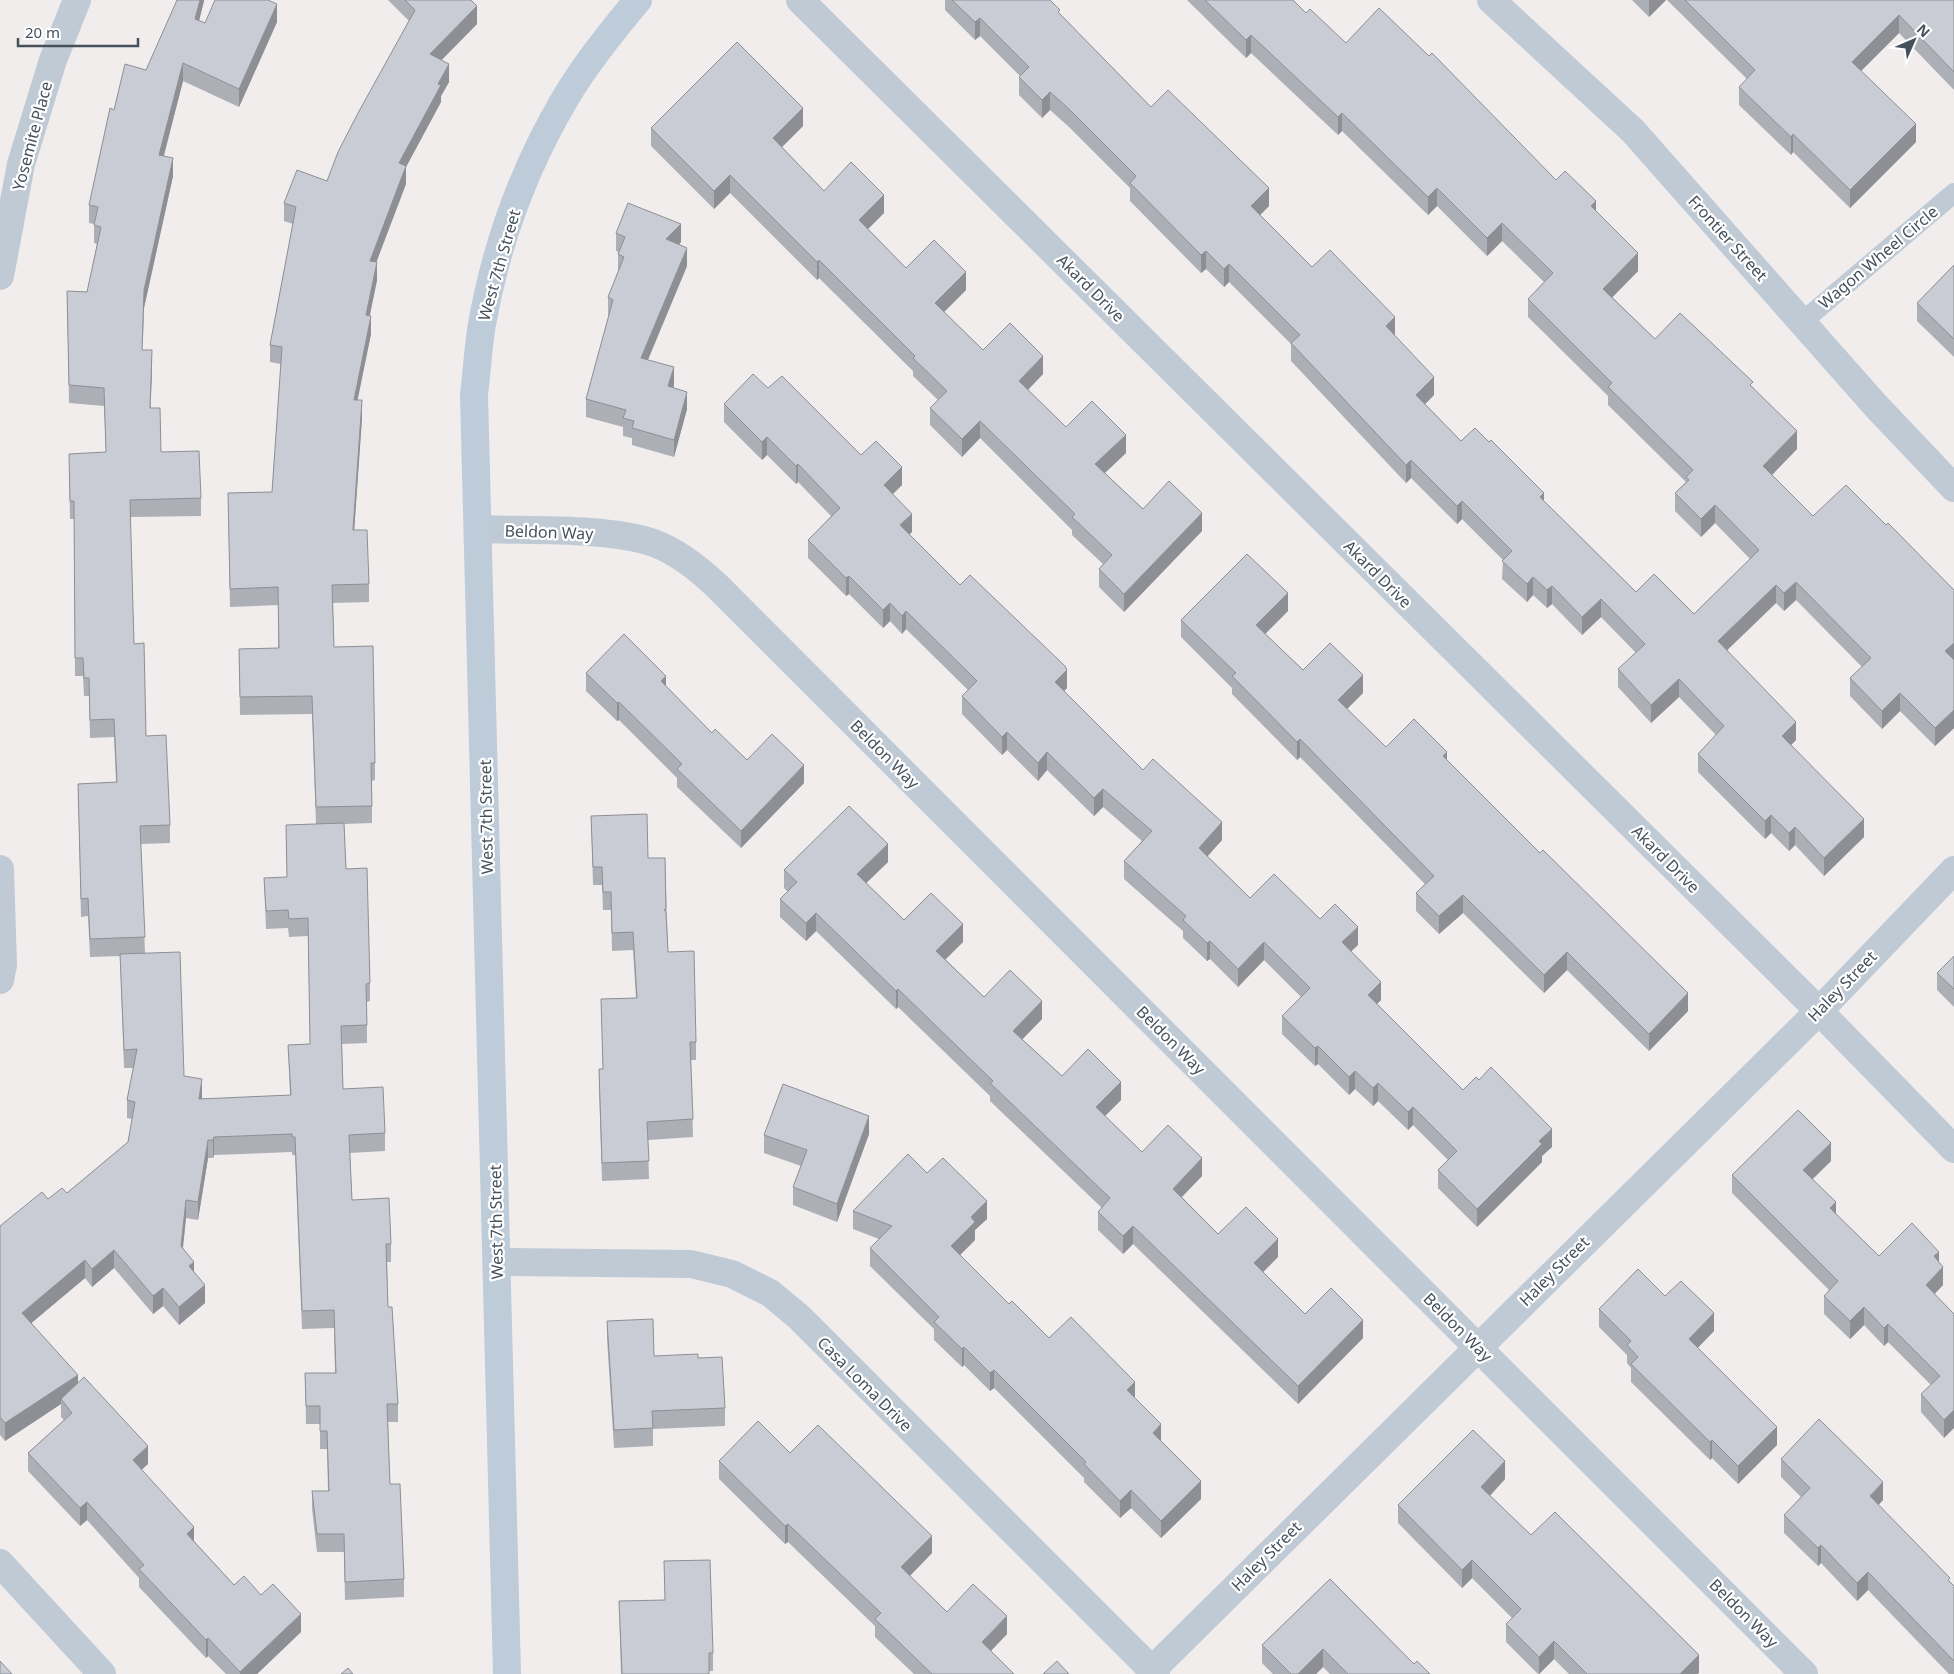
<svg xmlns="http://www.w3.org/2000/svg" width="1954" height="1674" font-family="'Noto Sans',sans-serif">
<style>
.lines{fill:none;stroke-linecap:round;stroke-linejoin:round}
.service{stroke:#bfcad5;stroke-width:20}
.minor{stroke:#bfcad5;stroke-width:28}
.secondary{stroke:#becbd9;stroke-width:28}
.wall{fill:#adafb6}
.shaded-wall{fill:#8d8f94}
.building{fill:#c9ccd4;stroke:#8d8f94}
.labels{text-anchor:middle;stroke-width:4.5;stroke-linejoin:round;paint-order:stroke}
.street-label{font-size:16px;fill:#44515d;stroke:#fff}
</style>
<rect width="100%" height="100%" fill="#f1eded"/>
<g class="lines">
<path class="service" d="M 1802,322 L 1954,193"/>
<path class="minor" d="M 800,0 L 1819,1011 L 1954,1149
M 1491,0 L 1633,131 L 1876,406 L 1954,488
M 0,276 L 21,164 L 53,60 L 77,0
M 479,529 C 530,531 607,527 654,543 C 678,552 699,569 717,586 L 1804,1674
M 0,869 L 3,965 L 0,980
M 497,1262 L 691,1264 L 732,1274 L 770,1293 L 799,1317 L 1156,1674
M 0,1563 L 102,1674
M 1152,1670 L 1819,1011 L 1954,870"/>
<path class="secondary" d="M 507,1674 L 474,395 C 477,371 478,347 482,324 C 496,245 525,166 566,97 C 586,63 612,31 638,0"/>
</g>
<path class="wall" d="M 204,0 L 199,20 L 205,23 L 277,22 L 239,107 L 183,81 L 164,156 L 173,176 L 144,308 L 142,350 L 152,368 L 150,408 L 161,452 L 201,498 L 201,516 L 130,517 L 134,644 L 146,736 L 170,825 L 170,843 L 141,844 L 145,953 L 184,1076 L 202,1097 L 202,1099 L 290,1095 L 288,1045 L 310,1044 L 308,936 L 289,937 L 288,928 L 266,929 L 264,878 L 287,877 L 286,825 L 316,824 L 312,714 L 240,715 L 239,649 L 278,648 L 278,605 L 230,607 L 228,493 L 272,492 L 281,364 L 270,362 L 270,345 L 293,224 L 284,221 L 284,203 L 327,181 L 409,21 L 388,0 L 471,0 L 477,24 L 441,60 L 449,82 L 441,96 L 441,102 L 406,167 L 406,184 L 376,262 L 377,280 L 370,315 L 371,334 L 357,400 L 362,418 L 354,530 L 369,584 L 369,602 L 333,603 L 334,647 L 375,763 L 375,780 L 372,781 L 372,823 L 344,824 L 346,869 L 370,983 L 370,1001 L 367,1002 L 367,1043 L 342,1044 L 343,1089 L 385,1133 L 385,1151 L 350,1153 L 352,1200 L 391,1244 L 391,1262 L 387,1262 L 388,1307 L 398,1404 L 398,1422 L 388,1422 L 390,1484 L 404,1579 L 404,1597 L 345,1600 L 344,1552 L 317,1552 L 312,1509 L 312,1491 L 328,1491 L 327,1449 L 320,1449 L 320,1424 L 306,1424 L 305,1373 L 335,1373 L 334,1328 L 302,1329 L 295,1155 L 292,1155 L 292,1152 L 214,1155 L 213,1158 L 208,1158 L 198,1220 L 186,1218 L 183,1248 L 194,1272 L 205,1303 L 179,1325 L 163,1306 L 153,1314 L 114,1268 L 92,1287 L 85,1278 L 31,1323 L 78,1383 L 148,1464 L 141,1469 L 194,1541 L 234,1585 L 261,1595 L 301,1632 L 257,1674 L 226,1674 L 208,1656 L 206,1658 L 139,1587 L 139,1578 L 87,1520 L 80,1526 L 28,1471 L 28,1453 L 64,1420 L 61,1417 L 61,1404 L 5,1441 L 0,1435 L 0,1226 L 48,1199 L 67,1193 L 128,1142 L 132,1119 L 127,1118 L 127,1100 L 133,1068 L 124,1068 L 120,956 L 90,957 L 88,916 L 81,917 L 78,784 L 116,782 L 114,737 L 90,738 L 89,696 L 84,696 L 83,676 L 75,676 L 74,519 L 70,519 L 69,471 L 106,452 L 104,406 L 69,403 L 67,291 L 87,292 L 97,244 L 94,243 L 94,224 L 89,223 L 89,205 L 114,110 L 146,70 Z
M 945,0 L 1050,0 L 1060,15 L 1151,107 L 1269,206 L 1260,215 L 1312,267 L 1395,335 L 1395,336 L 1434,395 L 1425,404 L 1461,441 L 1544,501 L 1636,592 L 1694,614 L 1750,559 L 1715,523 L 1701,537 L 1675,511 L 1675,493 L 1686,482 L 1608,405 L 1608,396 L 1528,317 L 1528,299 L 1544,282 L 1502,241 L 1487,256 L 1437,206 L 1428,215 L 1342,131 L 1338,135 L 1251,53 L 1246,58 L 1187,0 L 1293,0 L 1306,13 L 1346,43 L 1556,180 L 1596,211 L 1638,271 L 1612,297 L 1655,339 L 1753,387 L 1797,449 L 1772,475 L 1813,516 L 1886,525 L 1954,590 L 1954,728 L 1935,746 L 1900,711 L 1882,729 L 1850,696 L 1850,678 L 1862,667 L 1796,600 L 1784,611 L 1776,603 L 1727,650 L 1796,740 L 1791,745 L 1864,837 L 1824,876 L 1795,845 L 1789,851 L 1771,833 L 1765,839 L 1698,772 L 1698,754 L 1716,735 L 1679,697 L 1651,723 L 1618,687 L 1618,669 L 1636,653 L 1601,617 L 1582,635 L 1552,604 L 1547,608 L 1533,595 L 1527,602 L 1502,579 L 1503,560 L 1462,519 L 1457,524 L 1411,478 L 1406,483 L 1291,361 L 1291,344 L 1229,282 L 1224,287 L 1206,269 L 1201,273 L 1130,201 L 1130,188 L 1069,127 L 1050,110 L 1042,118 L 1019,95 L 1019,77 L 1020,76 L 980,36 L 975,40 L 945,10 Z
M 1632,0 L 1666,0 L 1649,17 Z
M 1667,0 L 1954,0 L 1954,90 L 1899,33 L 1861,71 L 1916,142 L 1850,208 L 1793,152 L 1791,155 L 1739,105 L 1739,87 L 1747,79 Z
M 803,126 L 782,147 L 824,191 L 884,213 L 868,229 L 906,268 L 966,290 L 944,312 L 983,350 L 1043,374 L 1028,390 L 1066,427 L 1126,453 L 1105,473 L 1143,509 L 1202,531 L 1124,612 L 1099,587 L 1099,569 L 1103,564 L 1072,535 L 1072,530 L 980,438 L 962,457 L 930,425 L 930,408 L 938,400 L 913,376 L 913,371 L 819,278 L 817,280 L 730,193 L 714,209 L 651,146 L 651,128 Z
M 616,233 L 681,242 L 679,245 L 687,266 L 648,360 L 674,385 L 673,388 L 687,409 L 674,457 L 632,445 L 632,438 L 623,436 L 623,427 L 586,417 L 586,399 L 609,315 L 608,315 L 608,297 L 618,272 L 618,254 L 619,252 L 616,251 Z
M 1954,265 L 1954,357 L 1917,321 L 1917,303 Z
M 768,388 L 902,485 L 892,494 L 912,532 L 909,534 L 960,585 L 1067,688 L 1064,691 L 1143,770 L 1222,840 L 1207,856 L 1250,898 L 1320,919 L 1358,945 L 1351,951 L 1381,1000 L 1377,1004 L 1463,1090 L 1552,1147 L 1542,1156 L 1542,1162 L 1477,1227 L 1438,1188 L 1438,1170 L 1448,1160 L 1413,1125 L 1408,1130 L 1378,1101 L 1373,1106 L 1355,1089 L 1349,1095 L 1318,1064 L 1315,1066 L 1282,1034 L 1282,1016 L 1301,997 L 1264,960 L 1238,987 L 1210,959 L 1207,961 L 1183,938 L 1183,931 L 1124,879 L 1124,861 L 1142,841 L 1103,807 L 1094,816 L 1047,770 L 1038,781 L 1007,750 L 1002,755 L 962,714 L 962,696 L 968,690 L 906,629 L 902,634 L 890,621 L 883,628 L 849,594 L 846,596 L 808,558 L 808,540 L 831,516 L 798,482 L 796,484 L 767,455 L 762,460 L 724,422 L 724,404 Z
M 1288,611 L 1265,634 L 1303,670 L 1363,693 L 1347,709 L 1386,747 L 1447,760 L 1688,1011 L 1649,1051 L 1567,970 L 1544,993 L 1463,913 L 1439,934 L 1416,911 L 1416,893 L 1425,884 L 1300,757 L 1297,760 L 1232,694 L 1232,688 L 1181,637 L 1181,620 Z
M 586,673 L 666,687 L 712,733 L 747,760 L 804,783 L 741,848 L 677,787 L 677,778 L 619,720 L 617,721 L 586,691 Z
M 591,816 L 648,858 L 665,858 L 668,952 L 696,1042 L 696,1060 L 691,1060 L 693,1137 L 648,1140 L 649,1179 L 602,1181 L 599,1087 L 599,1069 L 603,1069 L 601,999 L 636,998 L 633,950 L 612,951 L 611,910 L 603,910 L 602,885 L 593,885 Z
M 888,862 L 866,883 L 904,920 L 963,942 L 945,959 L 984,997 L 1042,1019 L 1022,1039 L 1062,1076 L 1121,1100 L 1105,1116 L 1142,1152 L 1202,1176 L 1182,1197 L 1218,1234 L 1278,1257 L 1263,1272 L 1305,1314 L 1363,1338 L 1298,1404 L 1133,1244 L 1123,1254 L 1098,1230 L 1098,1212 L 1102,1208 L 990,1101 L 990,1096 L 898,1007 L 896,1009 L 816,931 L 806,941 L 780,917 L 780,899 L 788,892 L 784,888 L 784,870 Z
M 1954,956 L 1954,1007 L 1937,990 L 1937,973 Z
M 869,1134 L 837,1222 L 793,1205 L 793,1187 L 801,1166 L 764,1153 L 764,1135 Z
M 1831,1161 L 1813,1179 L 1836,1214 L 1879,1256 L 1939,1263 L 1943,1285 L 1934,1294 L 1954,1314 L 1944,1438 L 1921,1412 L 1921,1394 L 1931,1385 L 1888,1342 L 1884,1346 L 1864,1325 L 1850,1339 L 1824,1314 L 1824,1296 L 1829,1290 L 1732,1193 L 1732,1175 Z
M 927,1173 L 987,1219 L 975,1230 L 975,1240 L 960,1255 L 1009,1304 L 1049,1338 L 1135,1398 L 1161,1441 L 1201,1499 L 1161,1538 L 1131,1508 L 1120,1518 L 1084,1482 L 1084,1478 L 994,1388 L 990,1391 L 964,1365 L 962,1367 L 934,1340 L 934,1329 L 870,1266 L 870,1248 L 879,1239 L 853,1229 L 853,1211 Z
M 1665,1296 L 1714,1331 L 1697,1348 L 1777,1445 L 1738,1484 L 1712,1458 L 1710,1460 L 1631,1382 L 1631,1368 L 1627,1363 L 1627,1355 L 1599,1327 L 1599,1309 Z
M 607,1321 L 654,1356 L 698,1358 L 725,1408 L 725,1426 L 653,1429 L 653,1446 L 614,1448 L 607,1339 Z
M 790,1453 L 932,1553 L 910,1576 L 947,1612 L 1007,1634 L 991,1651 L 1014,1674 L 914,1674 L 875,1637 L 875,1626 L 788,1542 L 785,1544 L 719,1479 L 719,1461 Z
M 1781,1459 L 1883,1500 L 1878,1505 L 1954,1586 L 1954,1674 L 1949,1674 L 1868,1590 L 1857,1601 L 1821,1563 L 1818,1566 L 1784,1533 L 1784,1515 L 1801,1497 L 1781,1477 Z
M 1505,1479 L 1490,1496 L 1531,1535 L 1699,1673 L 1697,1674 L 1569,1674 L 1554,1659 L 1539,1674 L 1538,1674 L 1506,1642 L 1506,1624 L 1512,1618 L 1472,1578 L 1462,1588 L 1398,1523 L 1398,1505 Z
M 1330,1579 L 1414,1664 L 1430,1674 L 1330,1674 L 1323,1667 L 1316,1674 L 1273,1674 L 1262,1663 L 1262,1645 Z
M 619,1601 L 713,1653 L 713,1671 L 709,1671 L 709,1674 L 621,1674 Z"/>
<path class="shaded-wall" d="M 200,0 L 204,0 L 204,1 L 195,37 L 195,19 Z
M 1649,0 L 1666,0 L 1649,17 Z
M 277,4 L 277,22 L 239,107 L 239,89 Z
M 477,6 L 477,24 L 430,72 L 430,54 Z
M 1899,15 L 1899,33 L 1852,80 L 1852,62 Z
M 980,18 L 980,36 L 975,40 L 975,22 Z
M 1251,35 L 1251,53 L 1246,58 L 1246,40 Z
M 183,63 L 183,81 L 159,173 L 159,155 Z
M 449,64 L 449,82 L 441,96 L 441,102 L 406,167 L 406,184 L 370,279 L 370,261 L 399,163 L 438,84 Z
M 1050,92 L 1050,110 L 1042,118 L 1042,100 Z
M 803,108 L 803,126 L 773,156 L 773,138 Z
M 1342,113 L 1342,131 L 1338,135 L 1338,117 Z
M 1916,124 L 1916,142 L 1850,208 L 1850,190 Z
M 1793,134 L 1793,152 L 1791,155 L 1791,137 Z
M 173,158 L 173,176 L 144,308 L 142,368 L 144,290 Z
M 730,175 L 730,193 L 714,209 L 714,191 Z
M 1269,188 L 1269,206 L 1251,224 L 1251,206 Z
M 1437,188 L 1437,206 L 1428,215 L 1428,197 Z
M 884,195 L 884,213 L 859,238 L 859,220 Z
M 1596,201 L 1596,219 L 1591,206 Z
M 1502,223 L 1502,241 L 1487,256 L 1487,238 Z
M 681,224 L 681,242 L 666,257 L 666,239 Z
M 687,248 L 687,266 L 641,376 L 641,358 Z
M 1206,251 L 1206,269 L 1201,273 L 1201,255 Z
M 1638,253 L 1638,271 L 1603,307 L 1603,289 Z
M 819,260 L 819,278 L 817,280 L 817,262 Z
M 377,262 L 377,280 L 366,333 L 366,315 Z
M 1229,264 L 1229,282 L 1224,287 L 1224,269 Z
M 966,272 L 966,290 L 935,321 L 935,303 Z
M 371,316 L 371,334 L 354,418 L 354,400 Z
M 1395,317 L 1395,335 L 1386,344 L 1386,326 Z
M 152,350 L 152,368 L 150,426 L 150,408 Z
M 1043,356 L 1043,374 L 1019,399 L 1019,381 Z
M 674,367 L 674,385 L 668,404 L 668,386 Z
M 1434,377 L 1434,395 L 1416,413 L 1416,395 Z
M 687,392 L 687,409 L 674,457 L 674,440 Z
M 362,400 L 362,418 L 353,548 L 353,530 Z
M 980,421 L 980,438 L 962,457 L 962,439 Z
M 1797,431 L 1797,449 L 1763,484 L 1763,466 Z
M 1126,435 L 1126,453 L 1095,482 L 1095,464 Z
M 767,437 L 767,455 L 762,460 L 762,442 Z
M 1411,460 L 1411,478 L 1406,483 L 1406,465 Z
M 798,464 L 798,482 L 796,484 L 796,466 Z
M 902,467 L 902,485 L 884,503 L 884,485 Z
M 1544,493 L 1544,511 L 1540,497 Z
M 1462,501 L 1462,519 L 1457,524 L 1457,506 Z
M 1715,505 L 1715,523 L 1701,537 L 1701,519 Z
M 1202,513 L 1202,531 L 1124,612 L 1124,594 Z
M 912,514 L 912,532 L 900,543 L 900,525 Z
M 849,576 L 849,594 L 846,596 L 846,578 Z
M 1533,577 L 1533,595 L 1527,602 L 1527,584 Z
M 1796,582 L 1796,600 L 1784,611 L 1784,593 Z
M 1776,585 L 1776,603 L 1718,659 L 1718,641 Z
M 1552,586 L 1552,604 L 1547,608 L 1547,590 Z
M 1288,593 L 1288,611 L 1256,643 L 1256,625 Z
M 1601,599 L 1601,617 L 1582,635 L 1582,617 Z
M 890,603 L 890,621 L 883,628 L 883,610 Z
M 906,611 L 906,629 L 902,634 L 902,616 Z
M 1954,643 L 1954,661 L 1945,651 Z
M 1067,670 L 1067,688 L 1055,700 L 1055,682 Z
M 1363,675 L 1363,693 L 1338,718 L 1338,700 Z
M 666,676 L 666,694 L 661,681 Z
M 1679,679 L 1679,697 L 1651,723 L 1651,705 Z
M 1900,693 L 1900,711 L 1882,729 L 1882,711 Z
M 619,702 L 619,720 L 617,721 L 617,703 Z
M 1954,710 L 1954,728 L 1935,746 L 1935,728 Z
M 1796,722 L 1796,740 L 1782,754 L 1782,736 Z
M 1007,732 L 1007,750 L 1002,755 L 1002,737 Z
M 1300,739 L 1300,757 L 1297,760 L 1297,742 Z
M 1047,752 L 1047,770 L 1038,781 L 1038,763 Z
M 1447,752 L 1447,770 L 1443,756 Z
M 804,765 L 804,783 L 741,848 L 741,831 Z
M 1103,789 L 1103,807 L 1094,816 L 1094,798 Z
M 1771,815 L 1771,833 L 1765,839 L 1765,821 Z
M 1864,819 L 1864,837 L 1824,876 L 1824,858 Z
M 1222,822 L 1222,840 L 1199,866 L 1199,848 Z
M 1795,827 L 1795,845 L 1789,851 L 1789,833 Z
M 888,844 L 888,862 L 857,892 L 857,874 Z
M 1463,895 L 1463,913 L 1439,934 L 1439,916 Z
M 816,913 L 816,931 L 806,941 L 806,923 Z
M 963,924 L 963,942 L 936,969 L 936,951 Z
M 1358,927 L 1358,945 L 1342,960 L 1342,942 Z
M 1210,941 L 1210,959 L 1207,961 L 1207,943 Z
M 1264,942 L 1264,960 L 1238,987 L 1238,969 Z
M 1567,952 L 1567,970 L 1544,993 L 1544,975 Z
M 1381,982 L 1381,1000 L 1368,1013 L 1368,995 Z
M 898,989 L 898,1007 L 896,1009 L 896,991 Z
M 1688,993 L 1688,1011 L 1649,1051 L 1649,1034 Z
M 1042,1001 L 1042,1019 L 1013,1049 L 1013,1031 Z
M 1318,1046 L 1318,1064 L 1315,1066 L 1315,1048 Z
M 1355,1071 L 1355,1089 L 1349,1095 L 1349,1077 Z
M 202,1079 L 202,1097 L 199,1117 L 199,1099 Z
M 1121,1082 L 1121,1100 L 1096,1125 L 1096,1107 Z
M 1378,1083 L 1378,1101 L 1373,1106 L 1373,1088 Z
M 1413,1107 L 1413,1125 L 1408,1130 L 1408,1112 Z
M 869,1116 L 869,1134 L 837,1222 L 837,1204 Z
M 1552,1129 L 1552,1147 L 1542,1156 L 1542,1162 L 1477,1227 L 1477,1209 L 1539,1141 Z
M 214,1137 L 214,1155 L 213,1158 L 213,1140 Z
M 208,1140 L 208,1158 L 198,1220 L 198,1202 Z
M 1831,1143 L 1831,1161 L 1803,1188 L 1803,1170 Z
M 1202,1158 L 1202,1176 L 1173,1206 L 1173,1189 Z
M 186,1200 L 186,1218 L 181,1264 L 181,1246 Z
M 987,1201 L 987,1219 L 975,1230 L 975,1240 L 951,1264 L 951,1246 L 971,1217 Z
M 1836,1202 L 1836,1220 L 1830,1208 Z
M 1133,1226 L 1133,1244 L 1123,1254 L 1123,1236 Z
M 1278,1239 L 1278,1257 L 1254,1281 L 1254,1263 Z
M 114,1250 L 114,1268 L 92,1287 L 92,1269 Z
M 1939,1252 L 1939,1270 L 1934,1256 Z
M 85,1260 L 85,1278 L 22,1331 L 22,1313 Z
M 194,1262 L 194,1280 L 189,1266 Z
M 1943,1267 L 1943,1285 L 1926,1303 L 1926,1285 Z
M 205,1285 L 205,1303 L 179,1325 L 179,1307 Z
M 163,1288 L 163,1306 L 153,1314 L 153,1296 Z
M 1864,1307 L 1864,1325 L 1850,1339 L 1850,1321 Z
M 1714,1313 L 1714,1331 L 1689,1357 L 1689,1339 Z
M 1363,1320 L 1363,1338 L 1298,1404 L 1298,1386 Z
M 1888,1324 L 1888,1342 L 1884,1346 L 1884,1328 Z
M 964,1347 L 964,1365 L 962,1367 L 962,1349 Z
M 994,1370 L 994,1388 L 990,1391 L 990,1373 Z
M 78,1375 L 78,1393 L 61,1399 L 61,1404 L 5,1441 L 5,1423 Z
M 1135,1382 L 1135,1400 L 1127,1390 Z
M 1954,1410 L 1954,1428 L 1944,1438 L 1944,1420 Z
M 1161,1424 L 1161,1442 L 1153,1433 Z
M 1777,1427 L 1777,1445 L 1738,1484 L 1738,1466 Z
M 1712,1440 L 1712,1458 L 1710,1460 L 1710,1442 Z
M 148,1446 L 148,1464 L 133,1478 L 133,1460 Z
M 1505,1461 L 1505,1479 L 1481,1505 L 1481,1487 Z
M 1201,1481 L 1201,1499 L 1161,1538 L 1161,1521 Z
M 1883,1482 L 1883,1500 L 1870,1514 L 1870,1496 Z
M 1131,1490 L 1131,1508 L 1120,1518 L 1120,1501 Z
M 87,1502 L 87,1520 L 80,1526 L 80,1508 Z
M 788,1524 L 788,1542 L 785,1544 L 785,1526 Z
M 194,1527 L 194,1545 L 187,1534 Z
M 932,1536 L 932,1553 L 901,1585 L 901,1567 Z
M 1821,1545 L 1821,1563 L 1818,1566 L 1818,1548 Z
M 1472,1560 L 1472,1578 L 1462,1588 L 1462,1570 Z
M 1868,1572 L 1868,1590 L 1857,1601 L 1857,1583 Z
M 301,1614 L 301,1632 L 257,1674 L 240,1674 L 240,1672 Z
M 1007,1616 L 1007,1634 L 982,1660 L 982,1642 Z
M 208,1638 L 208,1656 L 206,1658 L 206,1640 Z
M 1554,1641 L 1554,1659 L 1539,1674 L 1539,1657 Z
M 1323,1649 L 1323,1667 L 1316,1674 L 1298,1674 Z
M 1699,1655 L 1699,1673 L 1697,1674 L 1680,1674 Z"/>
<path class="building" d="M 177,0 L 200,0 L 195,19 L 205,23 L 215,0 L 268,0 L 277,4 L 239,89 L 183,63 L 159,155 L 173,158 L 144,290 L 142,350 L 152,350 L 150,408 L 160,408 L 161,452 L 199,451 L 201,498 L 130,500 L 134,644 L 144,643 L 146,736 L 166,735 L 170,825 L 140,826 L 145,937 L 90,939 L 88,898 L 81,899 L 78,784 L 117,782 L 114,719 L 90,720 L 89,678 L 84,678 L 83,658 L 75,658 L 74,501 L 70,501 L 69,454 L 106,452 L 104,388 L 69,385 L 67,291 L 87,292 L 101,227 L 94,225 L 98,207 L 89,205 L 110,108 L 114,110 L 125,64 L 146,70 Z
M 405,0 L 471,0 L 477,6 L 430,54 L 449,64 L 438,84 L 441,85 L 399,163 L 406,166 L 370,261 L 377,262 L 366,315 L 371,316 L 354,400 L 362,400 L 353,530 L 367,530 L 369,584 L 332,585 L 334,647 L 373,646 L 375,763 L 371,763 L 372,806 L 316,807 L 312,696 L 240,697 L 239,649 L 279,648 L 278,587 L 230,589 L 228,493 L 272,492 L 282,347 L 270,345 L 296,207 L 284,203 L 297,170 L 327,181 L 338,152 L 358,113 L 415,10 Z
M 952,0 L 1050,0 L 1060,10 L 1058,12 L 1151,107 L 1168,90 L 1269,188 L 1251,206 L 1312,267 L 1330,250 L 1395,317 L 1386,326 L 1434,377 L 1416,395 L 1461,441 L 1475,428 L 1489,442 L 1491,440 L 1544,493 L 1540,497 L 1636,592 L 1654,574 L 1694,614 L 1759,550 L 1715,505 L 1701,519 L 1675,493 L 1689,480 L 1686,477 L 1693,470 L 1608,387 L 1612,383 L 1528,299 L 1553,273 L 1502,223 L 1487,238 L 1437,188 L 1428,197 L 1342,113 L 1338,117 L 1251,35 L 1246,40 L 1205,0 L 1293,0 L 1306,13 L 1310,9 L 1346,43 L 1379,8 L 1429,56 L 1432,53 L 1556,180 L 1565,171 L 1596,201 L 1591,206 L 1638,253 L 1603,289 L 1655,339 L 1680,313 L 1753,382 L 1750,385 L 1797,431 L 1763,466 L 1813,516 L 1846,485 L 1886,525 L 1888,523 L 1954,590 L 1954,643 L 1945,651 L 1954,660 L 1954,710 L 1935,728 L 1900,693 L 1882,711 L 1850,678 L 1871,658 L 1796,582 L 1784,593 L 1776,585 L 1718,641 L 1796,722 L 1782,736 L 1864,819 L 1824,858 L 1795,827 L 1789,833 L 1771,815 L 1765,821 L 1698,754 L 1724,726 L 1679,679 L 1651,705 L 1618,669 L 1645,644 L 1601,599 L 1582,617 L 1552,586 L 1547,590 L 1533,577 L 1527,584 L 1502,561 L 1512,551 L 1462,501 L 1457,506 L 1411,460 L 1406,465 L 1291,343 L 1300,335 L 1229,264 L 1224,269 L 1206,251 L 1201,255 L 1130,183 L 1136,176 L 1069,109 L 1050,92 L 1042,100 L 1019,77 L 1029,67 L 980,18 L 975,22 Z
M 1685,0 L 1954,0 L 1954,72 L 1899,15 L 1852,62 L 1916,124 L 1850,190 L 1793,134 L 1791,137 L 1739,87 L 1755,70 Z
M 737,42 L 803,108 L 773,138 L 824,191 L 851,162 L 884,195 L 859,220 L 906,268 L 934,240 L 966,272 L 935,303 L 983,350 L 1010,323 L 1043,356 L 1019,381 L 1066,427 L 1092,401 L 1126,435 L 1095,464 L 1143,509 L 1169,481 L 1202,513 L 1124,594 L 1099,569 L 1112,555 L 1072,517 L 1075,514 L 980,421 L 962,439 L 930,408 L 947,391 L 913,358 L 915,356 L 819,260 L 817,262 L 730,175 L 714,191 L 651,128 Z
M 628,203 L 681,224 L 666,239 L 687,248 L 641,358 L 674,367 L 668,386 L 687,392 L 674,440 L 632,428 L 634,421 L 623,418 L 626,410 L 586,399 L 613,300 L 608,297 L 624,257 L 618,254 L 625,237 L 616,233 Z
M 1954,265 L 1954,339 L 1917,303 Z
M 753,374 L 768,388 L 782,376 L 861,455 L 876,441 L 902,467 L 884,485 L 912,514 L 900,525 L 960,585 L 970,575 L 1065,666 L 1067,670 L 1055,682 L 1143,770 L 1153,759 L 1222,822 L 1199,848 L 1250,898 L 1274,874 L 1320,919 L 1335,904 L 1358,927 L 1342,942 L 1381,982 L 1368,995 L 1463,1090 L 1476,1077 L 1479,1080 L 1491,1067 L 1552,1129 L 1539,1141 L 1542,1144 L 1477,1209 L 1438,1170 L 1457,1151 L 1413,1107 L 1408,1112 L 1378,1083 L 1373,1088 L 1355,1071 L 1349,1077 L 1318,1046 L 1315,1048 L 1282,1016 L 1310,988 L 1264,942 L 1238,969 L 1210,941 L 1207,943 L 1183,920 L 1186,916 L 1124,861 L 1152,831 L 1103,789 L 1094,798 L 1047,752 L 1038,763 L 1007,732 L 1002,737 L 962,696 L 977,681 L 906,611 L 902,616 L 890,603 L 883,610 L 849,576 L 846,578 L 808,540 L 840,508 L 798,464 L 796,466 L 767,437 L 762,442 L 724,404 Z
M 1247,554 L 1288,593 L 1256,625 L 1303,670 L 1330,643 L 1363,675 L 1338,700 L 1386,747 L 1414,719 L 1447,752 L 1443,756 L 1540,853 L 1543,850 L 1688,993 L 1649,1034 L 1567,952 L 1544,975 L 1463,895 L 1439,916 L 1416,893 L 1434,876 L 1300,739 L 1297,742 L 1232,676 L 1236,673 L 1181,620 Z
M 624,634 L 666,676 L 661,681 L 712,733 L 715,729 L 747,760 L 772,734 L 804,765 L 741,831 L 677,769 L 682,764 L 619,702 L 617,703 L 586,673 Z
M 849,806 L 888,844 L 857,874 L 904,920 L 931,893 L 963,924 L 936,951 L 984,997 L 1010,970 L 1042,1001 L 1013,1031 L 1062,1076 L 1088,1049 L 1121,1082 L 1096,1107 L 1142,1152 L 1168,1125 L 1202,1158 L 1173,1189 L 1218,1234 L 1246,1207 L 1278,1239 L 1254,1263 L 1305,1314 L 1331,1288 L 1363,1320 L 1298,1386 L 1133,1226 L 1123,1236 L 1098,1212 L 1110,1198 L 990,1083 L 993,1081 L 898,989 L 896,991 L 816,913 L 806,923 L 780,899 L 797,882 L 784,870 Z
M 647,814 L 648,858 L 665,858 L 666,908 L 664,910 L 666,912 L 668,952 L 694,951 L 696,1042 L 690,1042 L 693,1119 L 647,1122 L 649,1161 L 602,1163 L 599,1069 L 603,1069 L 601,999 L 637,998 L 633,932 L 612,933 L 611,892 L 603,892 L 602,867 L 593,867 L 591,816 Z
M 344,823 L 346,869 L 367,868 L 370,983 L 366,984 L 367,1025 L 341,1026 L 343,1089 L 383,1087 L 385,1133 L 349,1135 L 352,1200 L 389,1198 L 391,1244 L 386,1244 L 388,1307 L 392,1307 L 398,1404 L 387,1404 L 390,1484 L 400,1484 L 404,1579 L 345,1582 L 344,1534 L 317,1534 L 312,1491 L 329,1491 L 327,1431 L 320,1431 L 320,1406 L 306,1406 L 305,1373 L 336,1373 L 334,1310 L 302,1311 L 295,1137 L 292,1137 L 292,1134 L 214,1137 L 213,1140 L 208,1140 L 198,1202 L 186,1200 L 181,1246 L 194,1262 L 189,1266 L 205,1285 L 179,1307 L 163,1288 L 153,1296 L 114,1250 L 92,1269 L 85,1260 L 22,1313 L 78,1375 L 5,1423 L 0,1417 L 0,1226 L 42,1192 L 48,1199 L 62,1188 L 67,1193 L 128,1142 L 135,1102 L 127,1100 L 137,1049 L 124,1050 L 120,954 L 180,952 L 184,1076 L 202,1079 L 199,1099 L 291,1095 L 288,1045 L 310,1044 L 308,918 L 289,919 L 288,910 L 266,911 L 264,878 L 287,877 L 286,825 Z
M 1954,956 L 1954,989 L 1937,973 Z
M 783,1084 L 869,1116 L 837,1204 L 793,1187 L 807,1150 L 764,1135 Z
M 1798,1110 L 1831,1143 L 1803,1170 L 1836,1202 L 1830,1208 L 1879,1256 L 1912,1223 L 1939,1252 L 1934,1256 L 1943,1267 L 1926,1285 L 1954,1314 L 1954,1410 L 1944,1420 L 1921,1394 L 1940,1376 L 1888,1324 L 1884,1328 L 1864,1307 L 1850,1321 L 1824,1296 L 1838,1281 L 1732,1175 Z
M 908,1154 L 927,1173 L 943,1158 L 987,1201 L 971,1217 L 975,1222 L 951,1246 L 1009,1304 L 1012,1301 L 1049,1338 L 1071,1317 L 1135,1382 L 1127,1390 L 1161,1424 L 1153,1433 L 1201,1481 L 1161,1521 L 1131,1490 L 1120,1501 L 1084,1464 L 1086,1462 L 994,1370 L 990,1373 L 964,1347 L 962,1349 L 934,1322 L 939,1317 L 870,1248 L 892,1226 L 853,1211 Z
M 1638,1269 L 1665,1296 L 1681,1281 L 1714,1313 L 1689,1339 L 1777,1427 L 1738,1466 L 1712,1440 L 1710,1442 L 1631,1364 L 1638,1357 L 1627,1345 L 1631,1341 L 1599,1309 Z
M 653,1319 L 654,1356 L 698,1354 L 698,1358 L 722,1357 L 725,1408 L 652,1411 L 653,1428 L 614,1430 L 607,1321 Z
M 84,1377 L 148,1446 L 133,1460 L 194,1527 L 187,1534 L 234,1585 L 244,1576 L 261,1595 L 273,1584 L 301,1614 L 240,1672 L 208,1638 L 206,1640 L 139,1569 L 144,1565 L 87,1502 L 80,1508 L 28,1453 L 72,1413 L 61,1399 Z
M 1819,1419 L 1883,1482 L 1870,1496 L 1950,1578 L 1948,1580 L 1954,1586 L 1954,1661 L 1868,1572 L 1857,1583 L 1821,1545 L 1818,1548 L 1784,1515 L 1810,1488 L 1781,1459 Z
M 758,1421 L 790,1453 L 818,1425 L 932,1536 L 901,1567 L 947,1612 L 973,1584 L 1007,1616 L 982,1642 L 1014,1674 L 932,1674 L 875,1619 L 881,1613 L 788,1524 L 785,1526 L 719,1461 Z
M 1473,1430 L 1505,1461 L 1481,1487 L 1531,1535 L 1555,1512 L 1699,1655 L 1680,1674 L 1587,1674 L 1554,1641 L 1539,1657 L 1506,1624 L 1521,1609 L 1472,1560 L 1462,1570 L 1398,1505 Z
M 710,1560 L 713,1653 L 709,1653 L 709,1674 L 622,1674 L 619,1601 L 665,1600 L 664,1561 Z
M 1330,1579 L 1414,1664 L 1417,1661 L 1430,1674 L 1348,1674 L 1323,1649 L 1298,1674 L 1291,1674 L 1262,1645 Z
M 0,1661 L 12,1674 L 0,1674 Z
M 1057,1661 L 1069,1674 L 1043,1674 Z
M 348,1668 L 353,1674 L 341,1674 Z"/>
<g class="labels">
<g class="street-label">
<text transform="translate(32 136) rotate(-75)" y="6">Yosemite Place</text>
<text transform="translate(1728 238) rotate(48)" y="6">Frontier Street</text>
<text transform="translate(1878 257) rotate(-40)" y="6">Wagon Wheel Circle</text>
<text transform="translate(499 265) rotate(-74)" y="6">West 7th Street</text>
<text transform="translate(1091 288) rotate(45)" y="6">Akard Drive</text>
<text transform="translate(549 532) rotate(2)" y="6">Beldon Way</text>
<text transform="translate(1378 574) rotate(45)" y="6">Akard Drive</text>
<text transform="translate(885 754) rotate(45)" y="6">Beldon Way</text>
<text transform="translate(486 817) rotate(-91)" y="6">West 7th Street</text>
<text transform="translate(1666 859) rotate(45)" y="6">Akard Drive</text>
<text transform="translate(1842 986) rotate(-46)" y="6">Haley Street</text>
<text transform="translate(1171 1040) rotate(45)" y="6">Beldon Way</text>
<text transform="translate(496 1222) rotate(-91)" y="6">West 7th Street</text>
<text transform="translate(1554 1271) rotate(-45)" y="6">Haley Street</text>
<text transform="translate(1458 1327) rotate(45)" y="6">Beldon Way</text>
<text transform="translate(865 1384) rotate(45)" y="6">Casa Loma Drive</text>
<text transform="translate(1266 1556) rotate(-45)" y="6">Haley Street</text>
<text transform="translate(1744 1613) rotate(45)" y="6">Beldon Way</text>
</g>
</g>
<g transform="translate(1914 40) rotate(45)" stroke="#ffffff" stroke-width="4" paint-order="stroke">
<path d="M0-4L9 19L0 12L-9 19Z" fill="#44515d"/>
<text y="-8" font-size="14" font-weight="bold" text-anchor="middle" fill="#44515d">N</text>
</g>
<path d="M18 38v8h120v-8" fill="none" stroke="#44515d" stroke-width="2.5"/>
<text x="25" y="38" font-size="15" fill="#44515d" stroke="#ffffff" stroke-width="4" paint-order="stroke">20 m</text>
</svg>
